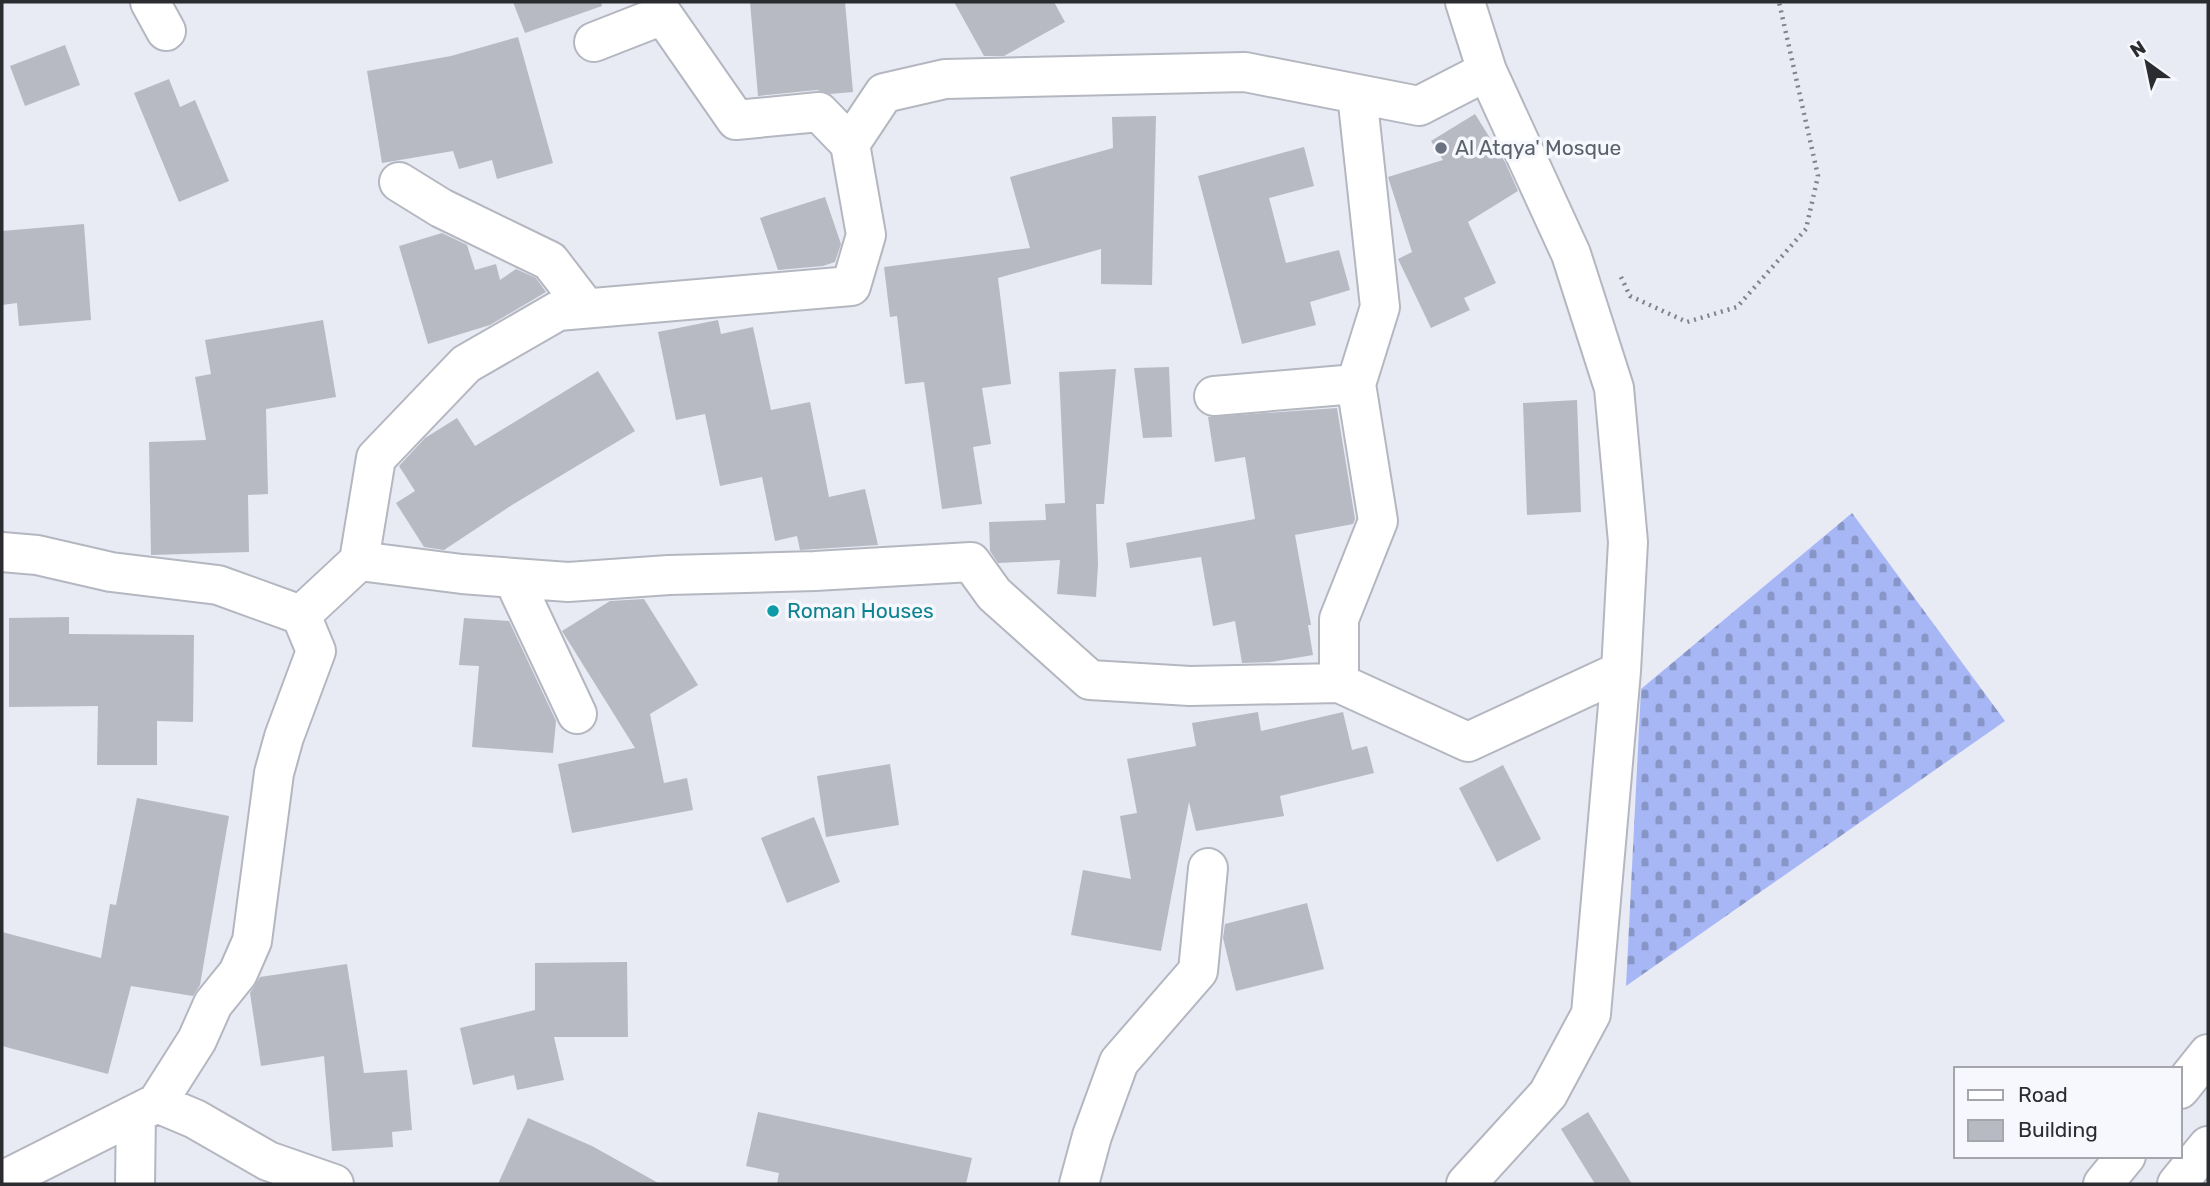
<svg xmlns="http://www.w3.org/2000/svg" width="2210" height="1186" font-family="Rubik,sans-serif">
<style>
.cemetery{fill:url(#cemetery-stones)}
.building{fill:#b7bac3}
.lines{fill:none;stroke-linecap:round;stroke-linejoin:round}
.minor-casing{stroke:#b4b7c0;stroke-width:42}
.primary-casing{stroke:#b4b7c0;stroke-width:42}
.trunk-casing{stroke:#b4b7c0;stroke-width:42}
.path{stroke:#82838a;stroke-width:4.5;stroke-dasharray:2 5;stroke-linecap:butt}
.minor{stroke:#fff;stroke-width:38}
.primary{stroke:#fff;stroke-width:38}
.trunk{stroke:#fff;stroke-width:38}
.worship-dot{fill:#6b7280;stroke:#f6f8fe;stroke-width:2.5}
.culture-dot{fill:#0f9aa8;stroke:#f6f8fe;stroke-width:2.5}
.labels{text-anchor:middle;stroke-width:7;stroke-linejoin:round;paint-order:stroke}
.worship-label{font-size:21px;fill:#5b616d;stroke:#f6f8fe;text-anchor:start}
.culture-label{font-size:21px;fill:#0d838f;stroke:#f6f8fe;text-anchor:start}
</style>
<defs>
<pattern id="cemetery-stones" width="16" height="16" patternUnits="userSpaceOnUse" patternTransform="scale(1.75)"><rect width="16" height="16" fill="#a7b7f5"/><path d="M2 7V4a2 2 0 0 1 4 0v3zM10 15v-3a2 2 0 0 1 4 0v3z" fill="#8895c7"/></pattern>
</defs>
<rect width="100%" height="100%" fill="#e8eaf4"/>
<path class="cemetery" d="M 1852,513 L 2005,721 L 1626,986 L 1641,689 Z"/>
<path class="building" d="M 513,2 L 601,2 L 602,6 L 525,33 Z
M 750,2 L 845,2 L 853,92 L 830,94 L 817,90 L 758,96 Z
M 954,2 L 1054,2 L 1065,22 L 1004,56 L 984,56 Z
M 518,37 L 553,163 L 497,179 L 492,160 L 459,169 L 453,151 L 382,163 L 367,71 L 451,56 Z
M 65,45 L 80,85 L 25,106 L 10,66 Z
M 169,79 L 180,107 L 195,100 L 229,181 L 179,202 L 134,93 Z
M 1475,114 L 1505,162 L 1518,191 L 1468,222 L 1496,283 L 1464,298 L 1470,310 L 1431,328 L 1398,259 L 1412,252 L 1388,177 L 1443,160 L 1431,141 Z
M 1156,116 L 1152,285 L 1101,284 L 1101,249 L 998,278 L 1011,384 L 982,388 L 991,444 L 973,447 L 982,504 L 942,509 L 924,382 L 905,384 L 897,316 L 890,317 L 884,267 L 1030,248 L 1010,177 L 1113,148 L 1112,117 Z
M 1304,147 L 1314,186 L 1269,198 L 1286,263 L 1339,250 L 1350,290 L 1310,302 L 1316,325 L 1242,344 L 1198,176 Z
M 825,197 L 841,244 L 835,262 L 823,266 L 778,270 L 760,218 Z
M 84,224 L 91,320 L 19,326 L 17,303 L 2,305 L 2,231 Z
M 442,233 L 467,245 L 475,270 L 496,264 L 500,280 L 516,269 L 536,278 L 546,292 L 490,325 L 428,344 L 399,246 Z
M 323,320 L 336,397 L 266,409 L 268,494 L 248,495 L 249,552 L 151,555 L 149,442 L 206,440 L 195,377 L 211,374 L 205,340 Z
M 718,320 L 721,334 L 753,327 L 771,410 L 810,402 L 829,497 L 865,489 L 878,545 L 800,550 L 797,536 L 775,541 L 762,477 L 720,486 L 705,414 L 676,420 L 658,332 Z
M 1169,367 L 1172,437 L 1143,438 L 1134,368 Z
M 1116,369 L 1104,504 L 1096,504 L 1098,565 L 1096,597 L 1057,594 L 1060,560 L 998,563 L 990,551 L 989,522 L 1046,520 L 1045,504 L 1065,503 L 1059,372 Z
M 598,371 L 635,431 L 512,505 L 444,550 L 424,547 L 396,503 L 415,491 L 399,466 L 425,438 L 457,418 L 475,446 Z
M 1577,400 L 1581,512 L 1527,515 L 1523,403 Z
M 1337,408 L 1355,519 L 1353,524 L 1295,535 L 1311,625 L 1308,625 L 1313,655 L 1271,662 L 1242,663 L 1235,621 L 1213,626 L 1201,557 L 1130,568 L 1126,543 L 1255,519 L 1245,457 L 1215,462 L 1208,417 Z
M 644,599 L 698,685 L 650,714 L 664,783 L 687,778 L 693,810 L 572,833 L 558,764 L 635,748 L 562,631 L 610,601 Z
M 69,617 L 69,634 L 194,635 L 193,722 L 157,721 L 157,765 L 97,765 L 98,706 L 9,707 L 9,618 Z
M 464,618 L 509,621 L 556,721 L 553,753 L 472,747 L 479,666 L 459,665 Z
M 1258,712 L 1261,731 L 1343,712 L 1352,750 L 1367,746 L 1374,773 L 1280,796 L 1284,816 L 1196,831 L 1189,802 L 1161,951 L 1071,935 L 1083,870 L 1131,879 L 1120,816 L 1137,813 L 1127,759 L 1196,746 L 1192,723 Z
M 890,764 L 899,825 L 826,837 L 817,776 Z
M 1503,765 L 1541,839 L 1497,862 L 1459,788 Z
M 137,798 L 229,816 L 200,985 L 193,996 L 131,986 L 108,1074 L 2,1046 L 2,932 L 101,958 L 110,904 L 116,905 Z
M 814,817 L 840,882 L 787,903 L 761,838 Z
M 1307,903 L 1324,969 L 1236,991 L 1223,938 L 1225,924 Z
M 627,962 L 628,1037 L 554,1037 L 564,1080 L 517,1090 L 514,1075 L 473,1085 L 460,1028 L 535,1010 L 535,963 Z
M 347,964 L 364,1073 L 407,1070 L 412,1130 L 392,1132 L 393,1147 L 332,1151 L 324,1056 L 261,1066 L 250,993 L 260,977 Z
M 758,1112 L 972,1158 L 966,1184 L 777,1184 L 779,1173 L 746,1166 Z
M 1588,1112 L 1632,1184 L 1595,1184 L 1561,1129 Z
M 528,1118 L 592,1146 L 660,1184 L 498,1184 Z"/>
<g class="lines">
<g class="minor-casing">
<path id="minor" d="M 150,2 L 166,31
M 1465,2 L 1487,71 L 1571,254 L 1614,388 L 1628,542 L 1621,671 L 1591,1014 L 1548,1094 L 1466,1184
M 594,42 L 663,15 L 736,120 L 819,112 L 850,144
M 399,182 L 441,208 L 550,261 L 586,308
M 1214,396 L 1356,384
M 2,552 L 37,555 L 111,572 L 218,585 L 301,615 L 316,651 L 284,737 L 274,773 L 252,941 L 238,973 L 213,1004 L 197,1040 L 157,1103 L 2,1181
M 359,561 L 462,574 L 568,582 L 669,575 L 815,571 L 971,562 L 994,594 L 1090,680 L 1190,686 L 1339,683 L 1468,742 L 1621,671
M 513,578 L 577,714
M 301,615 L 359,561 L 376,458 L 466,364 L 558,311 L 851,286 L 866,235 L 850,144 L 884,93 L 945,79 L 1245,72 L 1419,106 L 1487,71
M 1339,683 L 1339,619 L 1378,521 L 1356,384 L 1380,307 L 1357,94
M 157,1103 L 195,1119 L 268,1161 L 334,1184
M 135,1184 L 136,1114
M 1079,1184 L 1092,1136 L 1119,1062 L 1198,971 L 1208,868"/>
</g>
<g class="primary-casing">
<path id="primary" d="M 2177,1184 L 2208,1146"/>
</g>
<g class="trunk-casing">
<path id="trunk" d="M 2180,1089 L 2208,1054
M 2103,1184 L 2126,1156"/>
</g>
<path class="path" d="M 1621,277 L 1630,296 L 1687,322 L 1737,307 L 1806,229 L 1818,176 L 1779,2"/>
<use href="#minor" class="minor"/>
<use href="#primary" class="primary"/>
<use href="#trunk" class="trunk"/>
</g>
<circle class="worship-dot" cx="1441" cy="148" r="7"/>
<circle class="culture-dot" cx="773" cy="611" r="7"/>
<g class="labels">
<g class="worship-label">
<text x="1455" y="155">Al Atqya' Mosque</text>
</g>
<g class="culture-label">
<text x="787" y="618">Roman Houses</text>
</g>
</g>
<rect width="2210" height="1186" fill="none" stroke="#2b2c30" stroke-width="7"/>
<rect x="1954" y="1067" width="228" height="91" fill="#f6f8fe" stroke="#a5a6ac" stroke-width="2"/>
<rect x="1968" y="1090" width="35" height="10" fill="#ffffff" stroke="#a5a6ac" stroke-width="2"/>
<text x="2018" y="1102" font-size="21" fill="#2b2c30">Road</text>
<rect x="1968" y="1120" width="35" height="21" fill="#b7bac3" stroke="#a5a6ac" stroke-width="2"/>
<text x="2018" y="1137" font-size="21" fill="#2b2c30">Building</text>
<g transform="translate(2147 63) rotate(327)" stroke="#f6f8fe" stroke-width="5" paint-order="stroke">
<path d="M0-5L12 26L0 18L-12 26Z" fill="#2b2c30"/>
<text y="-10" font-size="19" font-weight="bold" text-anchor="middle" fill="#2b2c30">N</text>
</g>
</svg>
